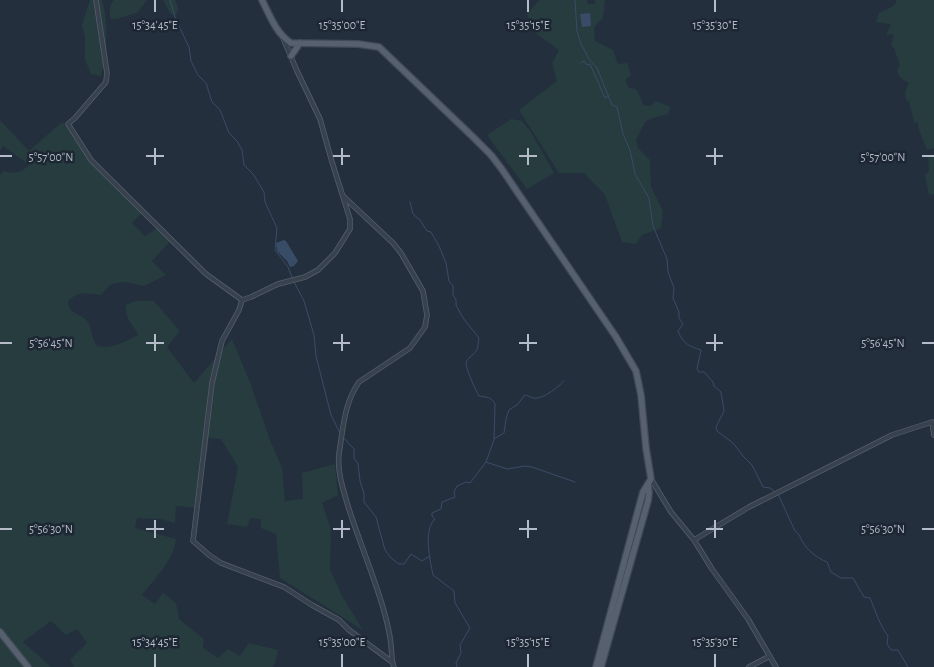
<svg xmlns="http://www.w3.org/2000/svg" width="934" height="667" font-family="'Alegreya Sans',sans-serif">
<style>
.green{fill:#263c3f}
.water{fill:#394c67}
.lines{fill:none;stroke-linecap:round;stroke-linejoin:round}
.stream{stroke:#394c67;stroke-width:1}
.minor-casing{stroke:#565f6c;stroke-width:5.5}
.major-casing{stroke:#414a57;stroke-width:8}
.minor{stroke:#38414e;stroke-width:4}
.major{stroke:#56606e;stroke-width:5.5}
.ticks{fill:none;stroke:#b4bcc9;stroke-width:2}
.ticks-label{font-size:12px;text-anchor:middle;fill:#b4bcc9;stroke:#1d2633;stroke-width:5;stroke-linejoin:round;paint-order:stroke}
</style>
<rect width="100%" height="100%" fill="#242f3e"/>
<path class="green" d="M 90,0 L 102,0 C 109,25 107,51 101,76 L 91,74 L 85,60 L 85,37 L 82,25 Z
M 114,0 L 147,0 L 137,13 C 128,15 120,19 111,19 C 109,12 109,6 114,0 Z
M 163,0 L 175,0 C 178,7 180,10 174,16 L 170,13 Z
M 539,0 L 587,0 L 588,4 L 595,4 L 595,0 L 605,0 L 603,18 L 594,27 L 595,41 L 613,50 L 618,64 L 627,63 L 631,75 L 625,80 L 629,88 L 636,89 L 640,96 L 643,105 L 650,106 L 656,101 L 671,107 L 668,114 L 650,119 L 645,122 L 636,140 L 638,148 L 650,160 L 651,187 L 663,211 L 661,228 L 642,235 L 636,244 L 622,242 L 605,195 L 584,173 L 559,173 L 519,110 L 557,81 L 552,63 L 559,50 L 531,30 L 527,14 Z
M 896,0 L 934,0 L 934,148 L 927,150 L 918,127 L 918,122 L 914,123 L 909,101 L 906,100 L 905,92 L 909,83 C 902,79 899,78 897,70 L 900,65 L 894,48 L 891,46 L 894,34 L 886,35 L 891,24 L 876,22 L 879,13 L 892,7 L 896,3 Z
M 511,119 L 522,121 L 531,132 L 554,173 L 527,189 L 487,135 Z
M 0,120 L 29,151 L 62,122 L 101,168 L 144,211 L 132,223 L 145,236 L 159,227 L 172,239 L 152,261 L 166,275 L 144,286 L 125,282 L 115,283 L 110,285 L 101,295 C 86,294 80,290 68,301 C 67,315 84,313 89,324 C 92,331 92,340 97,346 C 112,349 125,342 138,335 C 133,324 124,318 126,305 L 135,301 L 154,301 L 180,331 L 167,347 L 194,383 L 232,339 L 251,385 L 270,440 L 282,468 L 285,501 L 303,499 L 302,473 L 335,464 L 338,495 L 322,503 L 331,529 L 330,569 L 342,596 L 363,630 L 280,578 L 276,534 L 261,528 L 261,519 L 250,518 L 247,527 L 227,524 L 238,467 L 221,439 L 209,438 L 198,508 L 176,506 L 175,523 L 160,519 L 137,518 L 135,528 L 176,539 C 173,562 155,578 142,595 L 155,604 L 163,593 L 176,603 L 179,619 L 204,639 L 203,648 L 218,658 L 228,649 L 240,656 L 249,643 L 278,650 L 275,663 L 272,667 L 74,667 L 70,660 L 87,643 L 77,629 L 66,635 L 51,621 L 23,642 L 51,667 L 0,667 L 0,175 L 4,171 C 15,174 21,173 29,165 L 3,146 L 0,151 Z
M 934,156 L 934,194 L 929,195 L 925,175 L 929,171 L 928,158 Z"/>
<path class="water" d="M 590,13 L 591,26 L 582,27 L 580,14 Z
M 284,240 L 286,241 L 298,261 L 294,266 L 290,267 L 287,261 L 277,251 L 276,243 Z"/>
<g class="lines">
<path class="stream" d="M 170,0 L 176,20 L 189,47 L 191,61 L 198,75 L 206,83 L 212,102 L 220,110 L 229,133 L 237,141 L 242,150 L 244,165 L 253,174 L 264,192 L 265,202 L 277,228 L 275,250 L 288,267 L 293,280 L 304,301 L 314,335 L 316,356 L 331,415 L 340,433
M 575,0 L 577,31 L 581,44 L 589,59 L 597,68 L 612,105 L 617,107 L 623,134 L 630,150 L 635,174 L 649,198 L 653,226 L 667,259 L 668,272 L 674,288 L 673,298 L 679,312 L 679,318 L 683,324 L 678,331 C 683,343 688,346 701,350 L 697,369 L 699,372 L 704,372 L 713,382 L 714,386 L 721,392 L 724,411 L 716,427 L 717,431 L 733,443 L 743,456 L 752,465 L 763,487 L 770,488 L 775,492
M 581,63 L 584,61 L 587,65 L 590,64 L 605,98 L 609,96
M 410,202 L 413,214 L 420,220 L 427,231 L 431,232 L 439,246 L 446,263 L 449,281 L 453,286 L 453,295 L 456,300 L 456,305 L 463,318 L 479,338 C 478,342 478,347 477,350 C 474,355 468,357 466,362 C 465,367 476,391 479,396 C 486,397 492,397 495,404 L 494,440 L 486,462 L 470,483 L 466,482 L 457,486 L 454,492 L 455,497 L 442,502 L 441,509 L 432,513 L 432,516 L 435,519 C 423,530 430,560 433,575 L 454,591 L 455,603 L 470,628 L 460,645 L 461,653 L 456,663 L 457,667
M 342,436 L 354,449 L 354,458 L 358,464 L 360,481 L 364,493 L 364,502 L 376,517 L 385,550 L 391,558 L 399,564 L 404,564 L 411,554 L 422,561 L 428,557 L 430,557
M 494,439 L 504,433 L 506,419 L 509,410 L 517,405 L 525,395 C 529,396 533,399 537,398 C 546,397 558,387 564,381
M 486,462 L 507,469 L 525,466 L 532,467 L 575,482
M 778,494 L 795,531 C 799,534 800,536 802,541 C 808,551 817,558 827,562 L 831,572 L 841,578 L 853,578 L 864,597 L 870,598 C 876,612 879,624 888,636 L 887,644 L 891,650 L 898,650 L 908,667"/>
<g class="minor-casing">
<path id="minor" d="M 96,0 L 107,73 L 106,82 L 75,118 L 68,124 L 91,160 L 105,174 L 206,274 L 242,300 L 251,297 L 278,284 L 305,277 L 318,270 L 335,253 L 350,229 L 350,219 L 332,162 L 320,119 L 297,71 L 283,38
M 343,196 L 393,243 L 401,253 L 423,291 L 427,315 L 425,327 L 410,348 L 359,382 C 344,403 343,429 339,454 C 337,472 343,489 348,506 C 359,541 374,576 384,611 C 387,622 390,633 391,645 C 392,652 391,660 394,667
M 242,300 L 239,310 L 222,341 L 212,383 L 193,541 L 209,555 L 221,563 L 284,587 L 312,605 L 339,620 L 349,630 L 392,662
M 651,479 L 671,512 L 694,540 L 712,569 L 748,619 L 776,667
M 694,540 L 749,507 L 892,435 L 932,422 L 934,435
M 749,667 L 770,656"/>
</g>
<g class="major-casing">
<path id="major" d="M 262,0 C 270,16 276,33 291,43 L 358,44 L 379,47 L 473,137 L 491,155 L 501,168 L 616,337 L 636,371 L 641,395 L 646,448 L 651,479 L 643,492 L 596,667
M 291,56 L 300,43
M 0,632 L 28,667
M 601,667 L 648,501 L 649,493 L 648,484"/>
</g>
<use href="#minor" class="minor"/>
<use href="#major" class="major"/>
</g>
<path class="ticks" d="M 155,0 L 155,12M 342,0 L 342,12M 528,0 L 528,12M 715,0 L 715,12M 155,148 L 155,165M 342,148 L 342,165M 528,148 L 528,165M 715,148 L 715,165M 0,156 L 12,156M 146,156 L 164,156M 333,156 L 350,156M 519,156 L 537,156M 706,156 L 723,156M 922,156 L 934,156M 155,334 L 155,351M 342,334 L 342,351M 528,334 L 528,351M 715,334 L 715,351M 0,343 L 12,343M 146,343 L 164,343M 333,343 L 350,343M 519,343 L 537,343M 706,343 L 723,343M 922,343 L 934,343M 155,520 L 155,538M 342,520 L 342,538M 528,520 L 528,538M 715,520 L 715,538M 0,529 L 12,529M 146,529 L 164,529M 333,529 L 350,529M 519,529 L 537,529M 706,529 L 723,529M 922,529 L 934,529M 155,654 L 155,667M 342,654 L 342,667M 528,654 L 528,667M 715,654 L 715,667"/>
<g class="ticks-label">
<text x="155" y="29">15°34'45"E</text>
<text x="342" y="29">15°35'00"E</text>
<text x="528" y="29">15°35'15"E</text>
<text x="715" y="29">15°35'30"E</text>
<text x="51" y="161">5°57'00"N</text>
<text x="883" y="161">5°57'00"N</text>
<text x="51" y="347">5°56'45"N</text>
<text x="883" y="347">5°56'45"N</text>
<text x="51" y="533">5°56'30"N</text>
<text x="883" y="533">5°56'30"N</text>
<text x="155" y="646">15°34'45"E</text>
<text x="342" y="646">15°35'00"E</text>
<text x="528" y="646">15°35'15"E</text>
<text x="715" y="646">15°35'30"E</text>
</g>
</svg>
